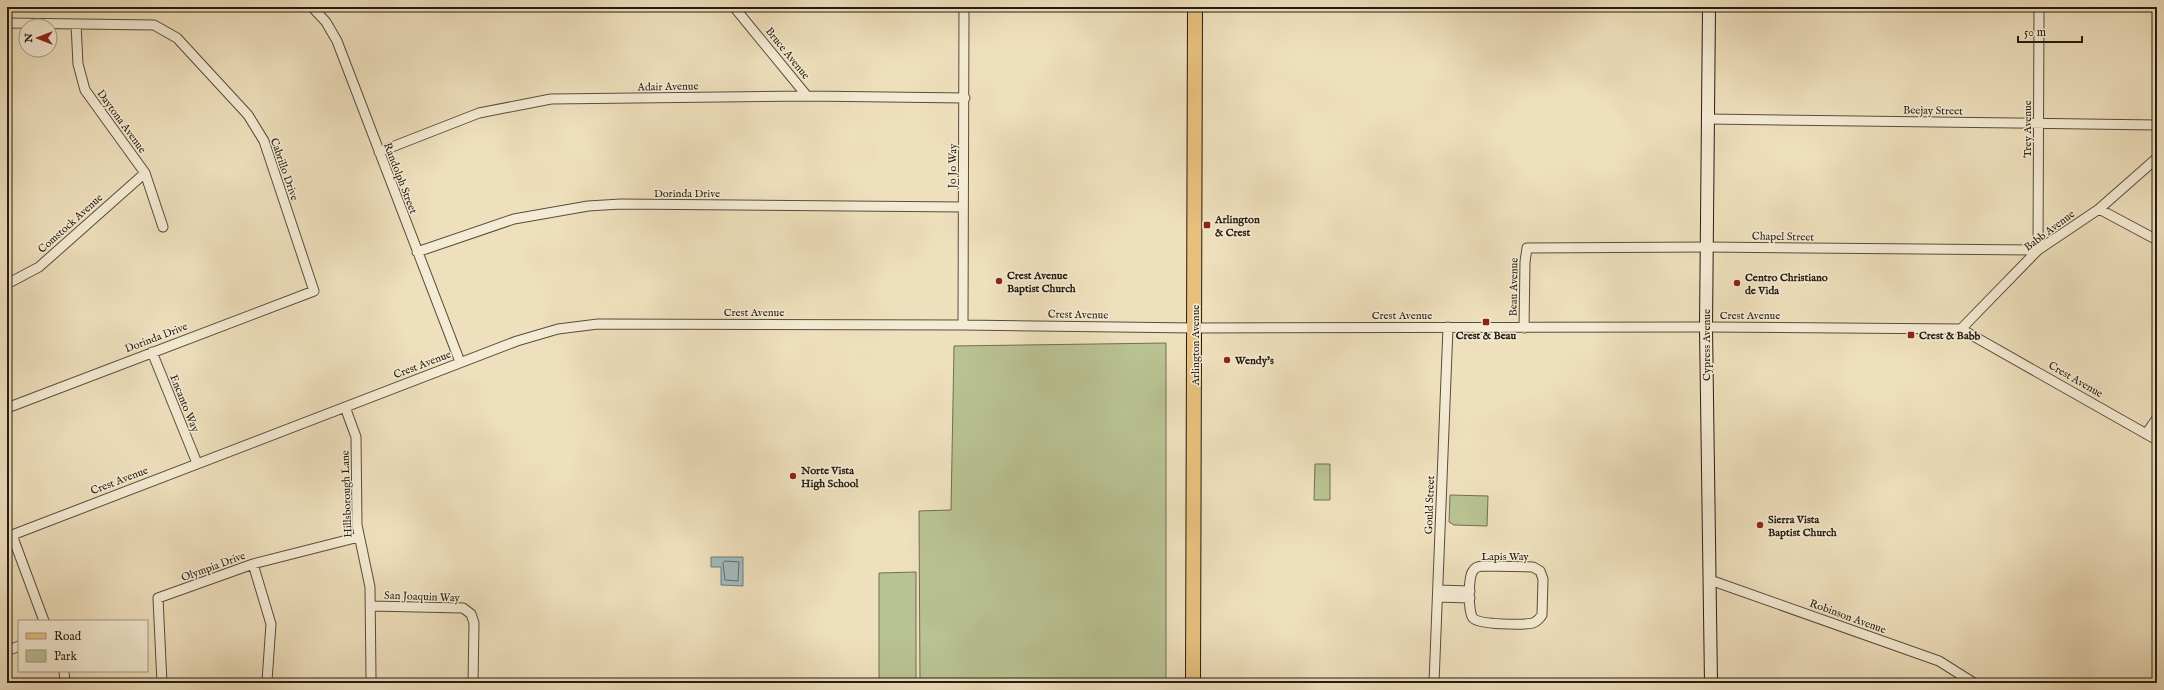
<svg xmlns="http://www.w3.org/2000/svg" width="2164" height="690" font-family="'IM FELL English',serif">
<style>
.green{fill:#b9c292;stroke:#6f6f52}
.water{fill:#a1babe;stroke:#6f7b79}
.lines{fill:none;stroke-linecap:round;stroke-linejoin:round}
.shore{stroke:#636b68;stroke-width:1}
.street-casing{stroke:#584d3c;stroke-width:11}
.secondary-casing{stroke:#251c11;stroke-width:14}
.primary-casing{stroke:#251c11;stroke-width:16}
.street{stroke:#f5ebd4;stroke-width:9}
.secondary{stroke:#f5ebd4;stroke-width:12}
.primary{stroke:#e8c07e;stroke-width:14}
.poi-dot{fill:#8f2418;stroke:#f5ebd4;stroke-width:1.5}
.labels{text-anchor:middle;stroke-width:3;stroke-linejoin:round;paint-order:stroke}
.street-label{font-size:11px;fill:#251c11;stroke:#f5ebd4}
.poi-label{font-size:11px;font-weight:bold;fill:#251c11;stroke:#f5ebd4;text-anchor:start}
</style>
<rect width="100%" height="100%" fill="#efe0bd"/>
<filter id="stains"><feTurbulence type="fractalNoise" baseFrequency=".005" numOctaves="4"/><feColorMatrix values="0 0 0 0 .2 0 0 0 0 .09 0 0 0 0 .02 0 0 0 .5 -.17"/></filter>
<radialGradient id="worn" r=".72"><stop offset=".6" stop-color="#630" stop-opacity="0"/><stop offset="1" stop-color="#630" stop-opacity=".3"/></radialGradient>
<path class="green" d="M 1166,343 L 1166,683 L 920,683 L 919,511 L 951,510 L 954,346 Z
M 1315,464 L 1330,464 L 1330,500 L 1314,500 Z
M 1450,495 L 1488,496 L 1487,526 L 1454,525 L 1449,522 Z
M 916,572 L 916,683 L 879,683 L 879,573 Z"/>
<path class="water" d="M 711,557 L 743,557 L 743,586 L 721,585 L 721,567 L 711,567 Z"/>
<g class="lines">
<path class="shore" d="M 725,561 L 739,562 L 738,581 L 725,580 L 723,563 Z"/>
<g class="street-casing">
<path id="street" d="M 312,7 L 326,22 L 337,41 L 460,362
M 734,7 L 807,96
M 7,23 L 154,25 L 177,38 L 248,115 L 264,141 L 314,291 L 7,408
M 76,24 L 78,64 L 85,90 L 145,173 L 163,227
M 1708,119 L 2157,125
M 379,152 L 479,113 L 551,99 L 807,96 L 965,98
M 2099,209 L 2157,240
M 2038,250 L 2039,7
M 417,252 L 514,219 L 588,206 L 621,204 L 963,207
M 7,284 L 39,267 L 145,173
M 963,325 L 964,7
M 1524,328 L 1525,262 L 1527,248 L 1707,247 L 2038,250
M 1961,329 L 2038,250 L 2099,209 L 2157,158
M 152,352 L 197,463
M 345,407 L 356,437 L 357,525 L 370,587 L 371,677
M 2146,434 L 2157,418
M 12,535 L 44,621
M 7,537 L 517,341 L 558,329 L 598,324 L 963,325 L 1195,328 L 1706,327 L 1961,329 L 2157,440
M 253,564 L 271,624 L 267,681
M 1484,566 L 1533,567 L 1540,571 L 1543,579 L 1542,615 C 1540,618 1538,621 1533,623 C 1524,625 1479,625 1473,618 C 1468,613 1468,576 1473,571 C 1475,567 1480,566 1484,566 Z
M 1710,580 L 1939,661 L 1974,683
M 1438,590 L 1470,591
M 1438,597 L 1470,598
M 371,606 L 463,608 L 471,614 L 474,623 L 473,683
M 7,651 L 19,646
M 64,671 L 65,683
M 162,683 L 158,598 L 253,564 L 359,537
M 1434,683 L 1448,327"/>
</g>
<g class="secondary-casing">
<path id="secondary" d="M 1709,7 L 1706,327 L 1711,683"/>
</g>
<g class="primary-casing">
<path id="primary" d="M 1193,683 L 1195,7"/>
</g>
<use href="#street" class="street"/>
<use href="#secondary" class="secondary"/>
<use href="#primary" class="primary"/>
</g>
<g class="poi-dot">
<rect x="1203" y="221" width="8" height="8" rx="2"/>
<circle cx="999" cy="281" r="4"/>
<circle cx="1737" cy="283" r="4"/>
<rect x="1482" y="318" width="8" height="8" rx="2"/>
<rect x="1907" y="331" width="8" height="8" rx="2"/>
<circle cx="1227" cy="360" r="4"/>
<circle cx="793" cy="476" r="4"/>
<circle cx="1760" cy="525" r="4"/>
</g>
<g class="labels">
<g class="street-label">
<text transform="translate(788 53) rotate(51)" y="4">Bruce Avenue</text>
<text transform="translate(668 86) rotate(-1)" y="4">Adair Avenue</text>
<text transform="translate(1933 110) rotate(1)" y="4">Beejay Street</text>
<text transform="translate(122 121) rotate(54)" y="4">Daytona Avenue</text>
<text transform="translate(2027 129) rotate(-90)" y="4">Trey Avenue</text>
<text transform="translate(952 166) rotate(-89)" y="4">Jo Jo Way</text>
<text transform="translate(285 169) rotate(71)" y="4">Cabrillo Drive</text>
<text transform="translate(401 178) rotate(69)" y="4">Randolph Street</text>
<text x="687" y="197">Dorinda Drive</text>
<text transform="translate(70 223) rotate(-42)" y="4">Comstock Avenue</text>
<text transform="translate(2049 230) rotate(-37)" y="4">Babb Avenue</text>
<text transform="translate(1783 236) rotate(1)" y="4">Chapel Street</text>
<text transform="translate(1513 287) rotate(-89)" y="4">Beau Avenue</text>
<text x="754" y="316">Crest Avenue</text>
<text transform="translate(1078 314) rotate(1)" y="4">Crest Avenue</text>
<text x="1402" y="319">Crest Avenue</text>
<text x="1750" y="319">Crest Avenue</text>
<text transform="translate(156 337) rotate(-21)" y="4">Dorinda Drive</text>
<text transform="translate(1195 345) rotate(-90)" y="4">Arlington Avenue</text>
<text transform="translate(1706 345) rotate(-90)" y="4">Cypress Avenue</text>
<text transform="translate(422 364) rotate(-21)" y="4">Crest Avenue</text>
<text transform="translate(2076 379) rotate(30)" y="4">Crest Avenue</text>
<text transform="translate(185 403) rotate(68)" y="4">Encanto Way</text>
<text transform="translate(119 480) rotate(-21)" y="4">Crest Avenue</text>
<text transform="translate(346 494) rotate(-92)" y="4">Hillsborough Lane</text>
<text transform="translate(1429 505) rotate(-88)" y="4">Gould Street</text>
<text x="1505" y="560">Lapis Way</text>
<text transform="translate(213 566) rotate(-20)" y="4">Olympia Drive</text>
<text transform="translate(422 596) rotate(2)" y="4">San Joaquin Way</text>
<text transform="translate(1848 616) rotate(20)" y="4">Robinson Avenue</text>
</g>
<g class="poi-label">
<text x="1215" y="223">Arlington<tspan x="1215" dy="13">&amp; Crest</tspan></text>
<text x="1007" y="279">Crest Avenue<tspan x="1007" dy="13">Baptist Church</tspan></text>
<text x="1745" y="281">Centro Christiano<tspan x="1745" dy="13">de Vida</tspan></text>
<text x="1486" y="339" text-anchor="middle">Crest &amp; Beau</text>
<text x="1919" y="339">Crest &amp; Babb</text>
<text x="1235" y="364">Wendy's</text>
<text x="801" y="474">Norte Vista<tspan x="801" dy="13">High School</tspan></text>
<text x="1768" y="523">Sierra Vista<tspan x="1768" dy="13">Baptist Church</tspan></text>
</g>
</g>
<rect width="2164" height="690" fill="none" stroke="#efe0bd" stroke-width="24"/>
<rect x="8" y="8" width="2148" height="674" fill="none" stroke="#251c11" stroke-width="2"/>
<rect x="12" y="12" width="2140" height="666" fill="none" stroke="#251c11"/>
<rect x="18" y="620" width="130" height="52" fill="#f5ebd4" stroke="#a29886"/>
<rect x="26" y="633" width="20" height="6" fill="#e8c07e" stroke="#a29886"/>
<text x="54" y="640" font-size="12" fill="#251c11">Road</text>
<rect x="26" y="650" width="20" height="12" fill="#b9c292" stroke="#a29886"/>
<text x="54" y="660" font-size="12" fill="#251c11">Park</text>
<g transform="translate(38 38) rotate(270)"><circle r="19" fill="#f5ebd4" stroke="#a29886"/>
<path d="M0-3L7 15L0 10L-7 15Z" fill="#8f2418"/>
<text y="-6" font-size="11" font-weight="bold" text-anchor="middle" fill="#251c11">N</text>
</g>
<path d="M2018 36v6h64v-6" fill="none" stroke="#251c11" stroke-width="2"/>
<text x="2024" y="36" font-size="12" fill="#251c11" stroke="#f5ebd4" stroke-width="3" paint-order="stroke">50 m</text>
<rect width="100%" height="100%" filter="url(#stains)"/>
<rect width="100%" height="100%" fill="url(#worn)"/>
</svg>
